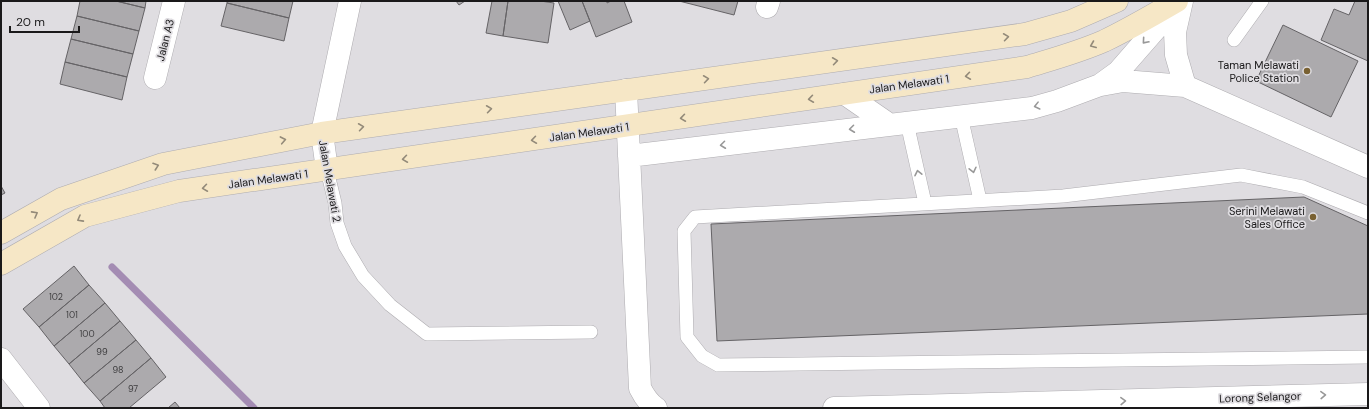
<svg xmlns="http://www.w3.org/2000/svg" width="1369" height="409" font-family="'DM Sans',sans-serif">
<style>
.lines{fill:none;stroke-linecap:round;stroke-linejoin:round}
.stream{stroke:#a48cb3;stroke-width:7}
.building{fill:#acaaad;stroke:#656366}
.lane-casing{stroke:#aeacb0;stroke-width:14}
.street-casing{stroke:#aeacb0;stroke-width:23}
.secondary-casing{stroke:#aeacb0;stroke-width:23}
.lane{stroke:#fff;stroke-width:13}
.street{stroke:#fff;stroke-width:22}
.secondary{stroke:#f6e7c6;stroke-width:22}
.oneway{stroke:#938a79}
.oneway2{stroke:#989898}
.poi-dot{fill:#796132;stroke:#dfdde1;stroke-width:1.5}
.labels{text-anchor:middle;stroke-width:3.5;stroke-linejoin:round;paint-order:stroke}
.number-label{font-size:9px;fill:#3e3d3f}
.street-label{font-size:11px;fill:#1a191a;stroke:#dfdde1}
.poi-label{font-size:11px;fill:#1a191a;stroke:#dfdde1;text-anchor:end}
</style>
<rect width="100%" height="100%" fill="#dfdde1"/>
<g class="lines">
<path class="stream" d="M 112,267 L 254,408"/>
</g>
<path class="building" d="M 80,1 L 116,1 L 145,8 L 139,31 L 77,16 Z
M 116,1 L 146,1 L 145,8 Z
M 227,1 L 293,1 L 289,18 L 227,3 Z
M 456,1 L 465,1 L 459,5 Z
M 492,1 L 508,1 L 503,36 L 486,33 Z
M 508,1 L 540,1 L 554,3 L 548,43 L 503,36 Z
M 558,1 L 582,1 L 590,21 L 570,30 Z
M 582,1 L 607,1 L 607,3 L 611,1 L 624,1 L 632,22 L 596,37 Z
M 679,1 L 738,1 L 734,15 Z
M 1355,1 L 1368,1 L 1368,61 L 1321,40 L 1334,9 L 1349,15 Z
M 227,3 L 289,18 L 284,41 L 221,26 Z
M 77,16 L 139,31 L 133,54 L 71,39 Z
M 1283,25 L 1358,61 L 1331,117 L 1256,81 Z
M 71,39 L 133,54 L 127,77 L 65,62 Z
M 65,62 L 127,77 L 122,100 L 60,84 Z
M 1,186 L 5,193 L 1,195 Z
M 1304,197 L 1368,226 L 1368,314 L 717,341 L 711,224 Z
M 74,266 L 89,285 L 39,327 L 23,309 Z
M 89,285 L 105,303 L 54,346 L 39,327 Z
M 105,303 L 120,321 L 69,364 L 54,346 Z
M 120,321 L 136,340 L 84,383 L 69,364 Z
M 136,340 L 151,358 L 100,401 L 84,383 Z
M 151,358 L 166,377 L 129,408 L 105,408 L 100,401 Z
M 175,402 L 180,408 L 168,408 Z"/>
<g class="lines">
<g class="lane-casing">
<path id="lane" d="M 1234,40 L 1262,1
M 961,116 L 980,200
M 907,123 L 925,203
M 327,170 L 335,203 L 337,223 L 345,246 L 363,276 L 390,305 L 427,334 L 591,332
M 1368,213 L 1303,187 L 1241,175 L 1063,196 L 695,217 L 684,231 L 687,337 L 702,356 L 718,365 L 1368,357"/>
</g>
<g class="street-casing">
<path id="street" d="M 1182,1 L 1175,32 L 1176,55 L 1185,86
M 767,7 L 769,1
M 155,78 L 174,1
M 1101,85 L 1123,81 L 1185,86 L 1368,167
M 626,90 L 640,388 C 644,396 648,403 656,408
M 845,94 L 890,125
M 629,156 L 1032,108 L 1057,101 L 1100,85 L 1118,72 L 1180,1
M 327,170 L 322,133 L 350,1
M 1,359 L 39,408
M 834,408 L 1368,394"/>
</g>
<g class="secondary-casing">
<path id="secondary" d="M 1,233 L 61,199 L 163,164 L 322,133 L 1025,34 L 1071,21 L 1117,1
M 1,264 L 85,216 L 179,191 L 1027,67 C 1053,59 1079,52 1104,41 C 1129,29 1153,15 1177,1"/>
</g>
<use href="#lane" class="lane"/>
<use href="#street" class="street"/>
<use href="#secondary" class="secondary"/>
</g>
<defs><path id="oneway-chevron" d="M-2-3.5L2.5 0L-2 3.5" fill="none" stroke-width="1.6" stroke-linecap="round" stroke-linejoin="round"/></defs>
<g class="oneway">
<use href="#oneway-chevron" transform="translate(1006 37) rotate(-8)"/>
<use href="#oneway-chevron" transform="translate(1093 45) rotate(158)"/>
<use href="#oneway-chevron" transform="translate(835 61) rotate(-8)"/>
<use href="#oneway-chevron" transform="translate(968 76) rotate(172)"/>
<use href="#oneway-chevron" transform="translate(706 79) rotate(-8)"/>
<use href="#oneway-chevron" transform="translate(811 99) rotate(172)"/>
<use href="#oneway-chevron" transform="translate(489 109) rotate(-8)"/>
<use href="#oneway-chevron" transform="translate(683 118) rotate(172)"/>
<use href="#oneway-chevron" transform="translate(361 127) rotate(-8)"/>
<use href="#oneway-chevron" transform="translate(283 140) rotate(-11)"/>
<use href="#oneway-chevron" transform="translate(534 140) rotate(172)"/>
<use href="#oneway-chevron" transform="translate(405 159) rotate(172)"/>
<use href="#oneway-chevron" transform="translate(156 166) rotate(-19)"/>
<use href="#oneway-chevron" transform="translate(205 188) rotate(172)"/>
<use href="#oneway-chevron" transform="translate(35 214) rotate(-29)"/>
<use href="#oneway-chevron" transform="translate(80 219) rotate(151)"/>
</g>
<g class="oneway2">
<use href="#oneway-chevron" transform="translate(1145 41) rotate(131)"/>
<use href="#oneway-chevron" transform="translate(1037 106) rotate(166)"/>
<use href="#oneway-chevron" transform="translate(852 129) rotate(173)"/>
<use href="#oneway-chevron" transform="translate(723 145) rotate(173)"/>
<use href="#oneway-chevron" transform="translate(973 170) rotate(77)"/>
<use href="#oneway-chevron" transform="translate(918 173) rotate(-102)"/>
<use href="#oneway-chevron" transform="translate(1323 395) rotate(-2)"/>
<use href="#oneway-chevron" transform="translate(1123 401) rotate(-2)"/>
</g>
<g class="poi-dot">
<circle cx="1307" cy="71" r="4"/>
<circle cx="1313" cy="217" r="4"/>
</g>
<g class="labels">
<g class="number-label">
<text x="56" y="300">102</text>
<text x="72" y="318">101</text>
<text x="87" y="337">100</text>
<text x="102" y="355">99</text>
<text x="118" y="373">98</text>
<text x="133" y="392">97</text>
</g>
<g class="street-label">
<text transform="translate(165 40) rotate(-76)" y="4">Jalan A3</text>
<text transform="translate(909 84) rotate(-8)" y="4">Jalan Melawati 1</text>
<text transform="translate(589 132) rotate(-8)" y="4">Jalan Melawati 1</text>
<text transform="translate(268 179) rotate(-8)" y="4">Jalan Melawati 1</text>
<text transform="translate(330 181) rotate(80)" y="4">Jalan Melawati 2</text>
<text transform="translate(1260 397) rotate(-2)" y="4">Lorong Selangor</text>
</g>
<g class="poi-label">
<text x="1299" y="69">Taman Melawati<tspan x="1299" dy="13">Police Station</tspan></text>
<text x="1305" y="215">Serini Melawati<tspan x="1305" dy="13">Sales Office</tspan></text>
</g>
</g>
<rect width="1369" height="409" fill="none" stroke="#1a191a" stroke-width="4"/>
<path d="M10 26v6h69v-6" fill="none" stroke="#1a191a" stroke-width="2"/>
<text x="16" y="26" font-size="12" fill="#1a191a" stroke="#dfdde1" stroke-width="3" paint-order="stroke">20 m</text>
</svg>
